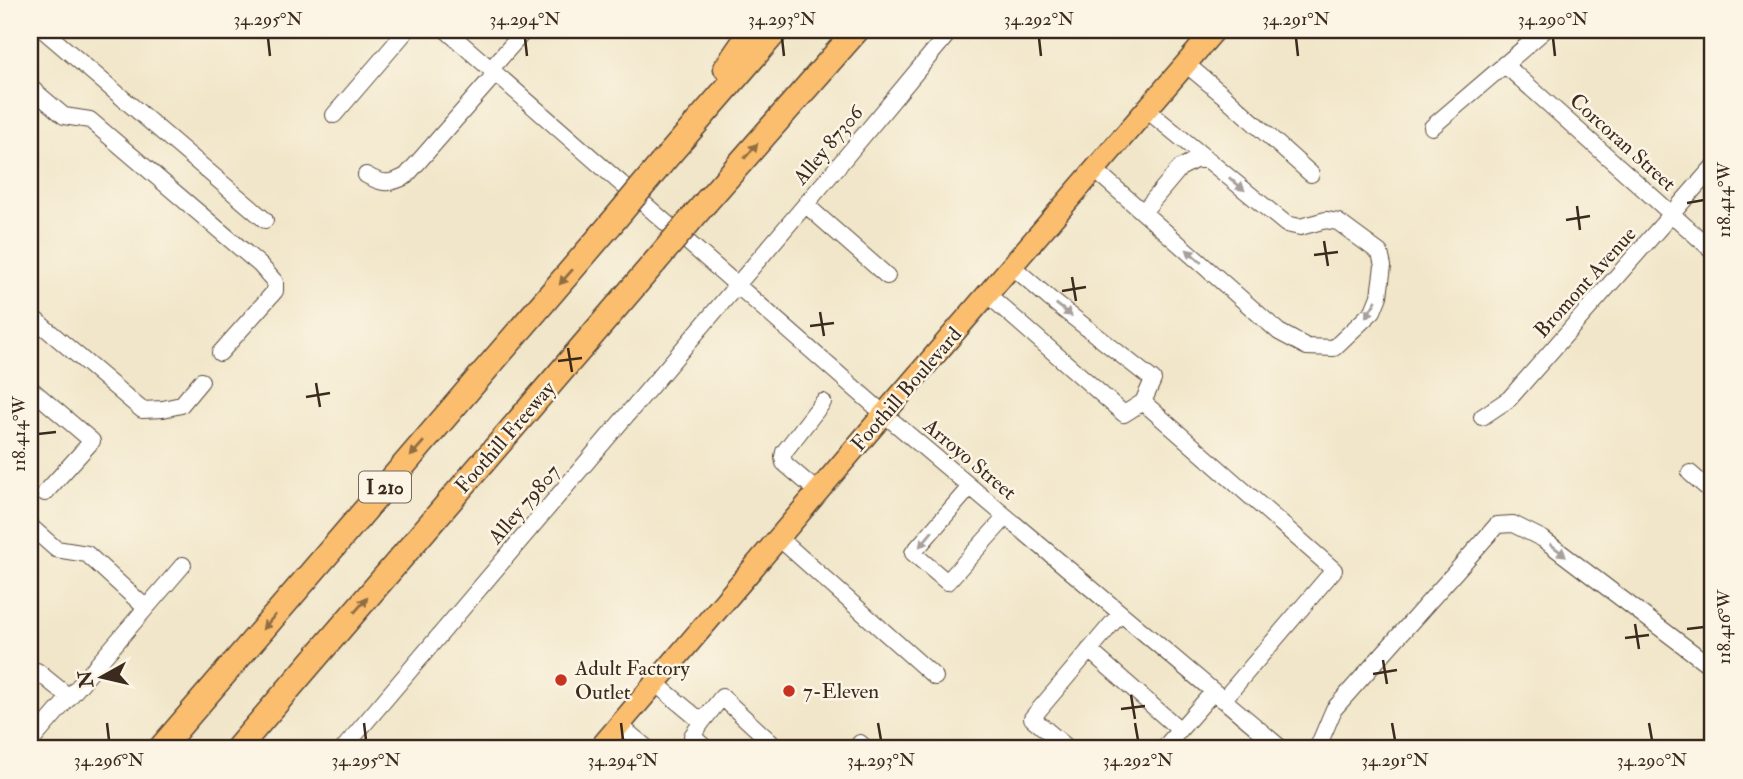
<svg xmlns="http://www.w3.org/2000/svg" width="1743" height="779" font-family="'IM FELL Double Pica',serif">
<style>
.lines{fill:none;stroke-linecap:round;stroke-linejoin:round}
.minor-casing{stroke:#564638;stroke-width:18}
.major-casing{stroke:#564638;stroke-width:24}
.highway-casing{stroke:#564638;stroke-width:27}
.minor{stroke:#fff;stroke-width:16}
.major{stroke:#fbbe6e;stroke-width:21}
.highway{stroke:#fbbe6e;stroke-width:24}
.highway-bridge-casing{stroke:#564638;stroke-width:27;stroke-linecap:butt}
.highway-bridge{stroke:#fbbe6e;stroke-width:24}
.oneway{fill:#916d42}
.oneway2{fill:#a79f9a}
.ticks{fill:none;stroke:#3b2a1e;stroke-width:2.5}
.poi-dot{fill:#c8321e;stroke:#fcf5e5;stroke-width:2.5}
.labels{text-anchor:middle;stroke-width:5;stroke-linejoin:round;paint-order:stroke}
.shield{fill:#fcf5e5;stroke:#75675a;stroke-width:2}
.shield-label{font-size:19px;font-weight:bold;fill:#3b2a1e}
.street-label{font-size:21px;fill:#3b2a1e;stroke:#fcf5e5}
.poi-label{font-size:21px;fill:#3b2a1e;stroke:#fcf5e5;text-anchor:start}
.neatline{fill:none;stroke:#3b2a1e;stroke-width:2.5}
.ticks-label{font-size:18px;text-anchor:middle;fill:#3b2a1e}
</style>
<rect width="100%" height="100%" fill="#fcf5e5"/>
<filter id="ink" filterUnits="userSpaceOnUse"><feTurbulence type="fractalNoise" baseFrequency=".0143" numOctaves="2"/><feDisplacementMap in="SourceGraphic" scale="14" xChannelSelector="R" yChannelSelector="G"/><feConvolveMatrix kernelMatrix="1 2 1 2 8 2 1 2 1" color-interpolation-filters="sRGB"/></filter>
<filter id="wash" filterUnits="userSpaceOnUse"><feTurbulence type="fractalNoise" baseFrequency=".00686" numOctaves="4" result="noise"/><feDisplacementMap in="SourceGraphic" scale="28" xChannelSelector="R" yChannelSelector="G"/><feGaussianBlur stdDeviation="1.57" result="paint"/><feColorMatrix in="noise" values="0 0 0 0 0 0 0 0 0 0 0 0 0 0 0 0 0 1.4 0 .05"/><feComposite in="paint" operator="in"/></filter>
<g filter="url(#wash)">
<rect width="100%" height="100%" fill="#f1e6c9"/>
</g>
<g filter="url(#ink)">
<g class="lines">
<g class="minor-casing">
<path id="minor" d="M 43,30 L 265,220
M 446,30 L 884,414 L 1282,749
M 1186,64 L 1223,95 L 1311,174
M 1504,64 L 1713,251
M 491,69 L 525,30
M 30,87 L 64,116 L 90,120 L 260,265 L 275,282 L 275,291 L 220,353
M 334,115 L 407,30
M 1432,127 L 1545,30
M 1095,170 L 1279,332 L 1307,347 L 1334,348 L 1373,311 L 1379,296 L 1383,266 L 1380,253 L 1338,222 L 1326,220 L 1300,227 L 1286,224 L 1147,110
M 366,175 C 382,184 389,185 406,176 L 496,73
M 806,205 L 887,276
M 1143,212 L 1180,168 L 1195,160 L 1209,160
M 987,294 L 1124,414 L 1143,402 L 1153,380 L 1050,299 L 1012,266
M 30,315 L 142,410 L 163,409 L 181,405 L 201,381
M 30,388 L 92,441 L 45,493
M 1143,402 L 1334,570 L 1223,700
M 1482,417 L 1509,399 L 1713,167
M 1690,473 L 1713,493
M 970,487 L 913,553 L 947,582 L 1006,517
M 818,492 L 784,463 L 783,457 L 784,452 L 823,402
M 30,526 L 56,549 L 87,554 L 146,608 L 30,743
M 779,538 L 935,677
M 146,608 L 183,565
M 1089,650 L 1180,730
M 30,673 L 37,671 L 69,697
M 655,683 L 702,722 L 692,736 L 707,749
M 702,722 L 722,697 L 778,749
M 619,725 L 648,749
M 343,749 L 839,165 L 951,30
M 855,749 L 860,743 L 867,749
M 1069,749 L 1032,718 L 1120,614
M 1163,749 L 1213,692
M 1317,749 L 1334,709 L 1497,525 L 1513,524 L 1543,539 L 1713,668"/>
</g>
<g class="major-casing">
<path id="major" d="M 599,749 L 884,414 L 1215,30"/>
</g>
<g class="highway-casing">
<path id="highway" d="M 726,68 L 752,30
M 661,164 L 777,30
M 706,202 L 857,30
M 160,749 L 610,225
M 237,749 L 655,262"/>
</g>
<use href="#minor" class="minor"/>
<use href="#major" class="major"/>
<use href="#highway" class="highway"/>
<g class="highway-bridge-casing">
<path id="highway-bridge" d="M 610,225 L 661,164
M 655,262 L 706,202"/>
</g>
<use href="#highway-bridge" class="highway-bridge"/>
</g>
<defs><path id="oneway-solid" d="M-6-.8H1V-3.2L6.5 0L1 3.2V.8H-6Z" transform="scale(1.75)"/></defs>
<g class="oneway">
<use href="#oneway-solid" transform="translate(751 151) rotate(-49)"/>
<use href="#oneway-solid" transform="translate(566 277) rotate(131)"/>
<use href="#oneway-solid" transform="translate(417 449) rotate(131)"/>
<use href="#oneway-solid" transform="translate(361 605) rotate(-49)"/>
<use href="#oneway-solid" transform="translate(269 622) rotate(131)"/>
</g>
<g class="oneway2">
<use href="#oneway-solid" transform="translate(1237 184) rotate(39)"/>
<use href="#oneway-solid" transform="translate(1194 256) rotate(-139)"/>
<use href="#oneway-solid" transform="translate(1371 309) rotate(122)"/>
<use href="#oneway-solid" transform="translate(1064 310) rotate(38)"/>
<use href="#oneway-solid" transform="translate(926 539) rotate(130)"/>
<use href="#oneway-solid" transform="translate(1558 550) rotate(37)"/>
</g>
</g>
<path class="ticks" d="M 268,38 L 270,56M 525,38 L 527,56M 782,38 L 784,56M 1039,38 L 1041,56M 1296,38 L 1298,56M 1553,38 L 1555,56M 1687,203 L 1704,200M 1577,206 L 1580,230M 1566,220 L 1590,216M 1324,241 L 1328,266M 1314,255 L 1338,252M 1072,277 L 1076,301M 1062,291 L 1086,287M 820,312 L 824,336M 810,326 L 834,323M 568,348 L 572,372M 558,361 L 582,358M 316,383 L 320,407M 306,397 L 330,393M 38,434 L 56,432M 1635,624 L 1639,649M 1687,629 L 1704,627M 1625,638 L 1649,635M 1383,660 L 1387,684M 1373,674 L 1397,670M 1131,695 L 1135,719M 1121,709 L 1145,706M 107,723 L 109,740M 364,723 L 366,740M 621,723 L 623,740M 878,723 L 881,740M 1135,723 L 1138,740M 1392,723 L 1395,740M 1649,723 L 1652,740"/>
<g class="poi-dot">
<circle cx="561" cy="680" r="7"/>
<circle cx="789" cy="691" r="7"/>
</g>
<g class="labels">
<rect class="shield" x="359" y="471.5" width="52" height="31" rx="5"/>
<g class="shield-label">
<text x="385" y="494">I 210</text>
</g>
<g class="street-label">
<text transform="translate(1623 142) rotate(42)" y="7">Corcoran Street</text>
<text transform="translate(828 145) rotate(-50)" y="7">Alley 87306</text>
<text transform="translate(1585 282) rotate(-48)" y="7">Bromont Avenue</text>
<text transform="translate(906 389) rotate(-49)" y="7">Foothill Boulevard</text>
<text transform="translate(505 437) rotate(-49)" y="7">Foothill Freeway</text>
<text transform="translate(970 459) rotate(40)" y="7">Arroyo Street</text>
<text transform="translate(524 504) rotate(-49)" y="7">Alley 79807</text>
</g>
<g class="poi-label">
<text x="575" y="675">Adult Factory<tspan x="575" dy="24">Outlet</tspan></text>
<text x="803" y="698">7-Eleven</text>
</g>
</g>
<rect width="1743" height="779" fill="none" stroke="#fcf5e5" stroke-width="77"/>
<g transform="translate(102 677) rotate(262)" stroke="#fcf5e5" stroke-width="5" paint-order="stroke">
<path d="M0-5L12 26L0 18L-12 26Z" fill="#3b2a1e"/>
<text y="-10" font-size="19" font-weight="bold" text-anchor="middle" fill="#3b2a1e">N</text>
</g>
<rect x="38" y="38" width="1666" height="702" class="neatline"/>
<g class="ticks-label">
<text x="268" y="25">34.295°N</text>
<text x="525" y="25">34.294°N</text>
<text x="782" y="25">34.293°N</text>
<text x="1039" y="25">34.292°N</text>
<text x="1296" y="25">34.291°N</text>
<text x="1553" y="25">34.290°N</text>
<text transform="translate(1724 200) rotate(-90)" y="6">118.414°W</text>
<text transform="translate(19 434) rotate(-90)" y="6">118.414°W</text>
<text transform="translate(1724 627) rotate(-90)" y="6">118.416°W</text>
<text x="109" y="766">34.296°N</text>
<text x="366" y="766">34.295°N</text>
<text x="623" y="766">34.294°N</text>
<text x="881" y="766">34.293°N</text>
<text x="1138" y="766">34.292°N</text>
<text x="1395" y="766">34.291°N</text>
<text x="1652" y="766">34.290°N</text>
</g>
</svg>
